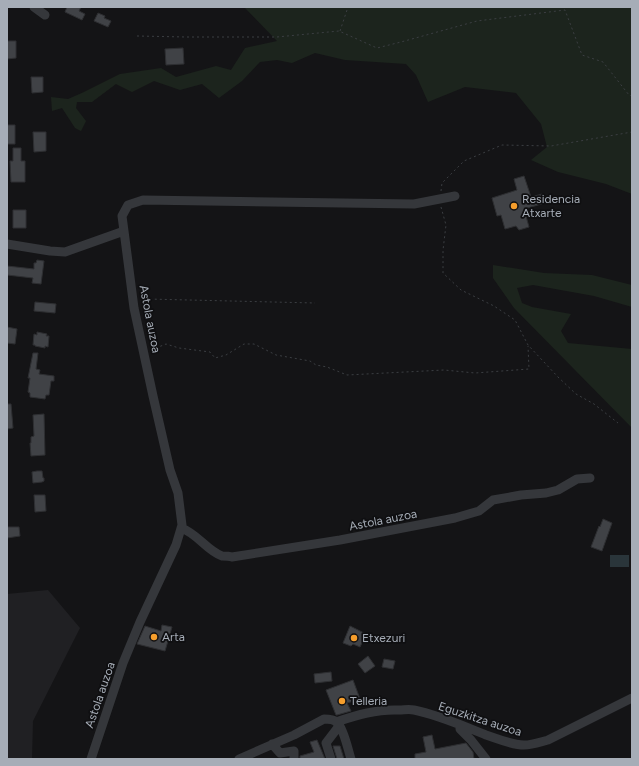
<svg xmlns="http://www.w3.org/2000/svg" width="639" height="766" font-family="Figtree,sans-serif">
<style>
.built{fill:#202023}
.green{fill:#1c241d}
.water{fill:#2a353a}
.building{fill:#404246;stroke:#2e2f32}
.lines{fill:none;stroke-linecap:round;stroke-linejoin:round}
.path{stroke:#3b3e42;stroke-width:1;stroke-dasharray:2 3;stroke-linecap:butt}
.minor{stroke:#35373b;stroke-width:9}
.poi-dot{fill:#f69e2c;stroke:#0f0f11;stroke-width:1.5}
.labels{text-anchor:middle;stroke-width:3.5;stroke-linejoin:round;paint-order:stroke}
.poi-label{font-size:12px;fill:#a6adb7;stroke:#0f0f11;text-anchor:start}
.street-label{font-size:12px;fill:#a6adb7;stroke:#0f0f11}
</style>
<rect width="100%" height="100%" fill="#141416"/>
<path class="built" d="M 48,590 L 80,628 L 33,721 L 32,759 L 7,759 L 7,594 Z"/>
<path class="green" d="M 244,7 L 632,7 L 632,194 L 606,184 L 558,172 L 531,160 L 547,147 L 541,124 L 516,93 L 465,87 L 428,102 L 416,75 L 406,64 L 345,60 L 315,53 L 292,63 L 277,60 L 260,62 L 242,81 L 219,98 L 202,84 L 180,90 L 154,81 L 132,92 L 116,84 L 92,102 L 77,102 L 76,108 L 86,121 L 81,131 L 75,128 L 62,108 L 52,111 L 51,97 L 68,99 L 84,92 L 120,74 L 161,68 L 176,77 L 216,66 L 231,70 L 245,48 L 277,41 Z
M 493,265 L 544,273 L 592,275 L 632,285 L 632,307 L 594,296 L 533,285 L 517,288 L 522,303 L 532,307 L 571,314 L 561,331 L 568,343 L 632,349 L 632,428 L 514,308 L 493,278 Z"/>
<path class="water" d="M 610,555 L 629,555 L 629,567 L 610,567 Z"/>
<path class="building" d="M 67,7 L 81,7 L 79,11 L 85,14 L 82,20 L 65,12 Z
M 98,13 L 105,16 L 104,18 L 111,21 L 108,27 L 94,21 Z
M 7,41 L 16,41 L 16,58 L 7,59 Z
M 183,48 L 184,64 L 166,65 L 165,49 Z
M 31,77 L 43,77 L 43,92 L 32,93 Z
M 7,125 L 15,125 L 15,144 L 7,144 Z
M 33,132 L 46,132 L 46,151 L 34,152 Z
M 13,148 L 21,148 L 21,161 L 25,161 L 25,182 L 11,182 L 10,161 L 13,161 Z
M 524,176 L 531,197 L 542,194 L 545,203 L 524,209 L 529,227 L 519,230 L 516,226 L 505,229 L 501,215 L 497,216 L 492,198 L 517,190 L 514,179 Z
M 13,210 L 26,210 L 26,228 L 13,228 Z
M 37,260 L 44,261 L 41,284 L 32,283 L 33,278 L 7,275 L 7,266 L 34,269 L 34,263 L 36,263 Z
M 35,302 L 56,304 L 55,313 L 34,311 Z
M 7,327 L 17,329 L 15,344 L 7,343 Z
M 37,332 L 47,334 L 46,336 L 49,336 L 48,347 L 45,346 L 45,348 L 35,346 L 35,345 L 33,345 L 34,334 L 37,335 Z
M 33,353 L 38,353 L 36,369 L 40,370 L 39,374 L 54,376 L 54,381 L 51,381 L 49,395 L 46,395 L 45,399 L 30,397 L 30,393 L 28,392 L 30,378 L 28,378 Z
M 7,404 L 11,404 L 13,428 L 7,429 Z
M 44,414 L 45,455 L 31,456 L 30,443 L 31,443 L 31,437 L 34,436 L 33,415 Z
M 37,471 L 42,471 L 43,478 L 44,478 L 44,481 L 42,482 L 33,483 L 32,472 Z
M 34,495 L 45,495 L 46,511 L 35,512 Z
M 603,519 L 612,523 L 602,551 L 591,547 L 599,526 L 600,527 Z
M 7,527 L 19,527 L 20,536 L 7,538 Z
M 162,625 L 172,627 L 165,651 L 137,644 L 145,626 L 161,631 Z
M 350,626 L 366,634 L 360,647 L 353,644 L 351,646 L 343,643 Z
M 368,656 L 375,666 L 365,673 L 358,664 Z
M 384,659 L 395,661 L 393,669 L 382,667 Z
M 331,672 L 332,681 L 315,683 L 314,674 Z
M 353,680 L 360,699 L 347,703 L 351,711 L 337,715 L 336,715 L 326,690 Z
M 432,735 L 435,749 L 466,743 L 473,752 L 474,759 L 415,759 L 415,754 L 426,752 L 423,737 Z
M 317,740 L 325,759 L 300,759 L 300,756 L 314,752 L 310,742 Z
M 333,746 L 340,746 L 344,759 L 337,759 Z"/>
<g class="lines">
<path class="path" d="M 340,31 L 348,7
M 137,36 L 186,37 L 277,37 L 339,31 L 377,48 L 401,42 L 477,21 L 565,10 L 582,55 L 603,62 L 629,95 L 632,96
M 441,191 L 442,183 L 464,161 L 502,145 L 551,146 L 632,132
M 441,207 L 446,225 L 443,250 L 443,273 L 461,290 L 494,306 L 515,320 L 528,345 L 558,377 L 576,394 L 594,404 L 618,423
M 141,303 L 147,299 L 315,303
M 151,350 L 166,344 L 179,348 L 210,352 L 215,358 L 226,355 L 244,344 L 254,344 L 276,355 L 310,361 L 316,365 L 327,367 L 347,375 L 444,370 L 475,373 L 529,369 L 528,346"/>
<path class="minor" d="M 34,7 L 45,15
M 124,231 L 122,216 L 128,205 L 143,200 L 414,204 L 455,196
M 7,244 L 50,251 L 65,252 L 124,231 L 134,308 L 153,396 L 170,470 L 178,493 L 182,525 L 176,545 L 140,622 L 123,663 L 91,759
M 181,528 C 197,533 207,551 222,556 C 225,556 229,556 232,557 L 340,540 L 455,518 L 479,511 L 493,500 L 521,495 L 546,493 L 558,490 L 577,479 L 590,478
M 336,722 C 357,715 377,709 399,710 C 404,710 409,709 414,710 C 439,715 463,726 486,735 C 498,739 512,745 524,745 C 533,745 540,742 548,740 L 632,698
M 460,725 L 460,729 L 471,740 L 486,759
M 272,744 L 280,753 L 294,751 L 294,759
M 239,759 L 294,735 L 324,719 C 328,719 333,719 337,722 C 344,729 348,750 351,759
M 331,759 L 326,743 L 339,726"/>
</g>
<g class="poi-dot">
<circle cx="514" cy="206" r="4"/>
<circle cx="154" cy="637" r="4"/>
<circle cx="354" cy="638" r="4"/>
<circle cx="342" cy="701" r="4"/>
</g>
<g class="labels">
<g class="poi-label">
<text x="522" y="203">Residencia<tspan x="522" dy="14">Atxarte</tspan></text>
<text x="162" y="641">Arta</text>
<text x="362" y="642">Etxezuri</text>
<text x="350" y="705">Telleria</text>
</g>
<g class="street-label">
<text transform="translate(150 319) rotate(79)" y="4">Astola auzoa</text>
<text transform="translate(383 520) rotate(-11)" y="4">Astola auzoa</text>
<text transform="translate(100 695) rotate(-71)" y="4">Astola auzoa</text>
<text transform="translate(480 719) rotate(18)" y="4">Eguzkitza auzoa</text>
</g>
</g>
<rect width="639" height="766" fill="none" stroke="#a6adb7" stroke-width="16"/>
</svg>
